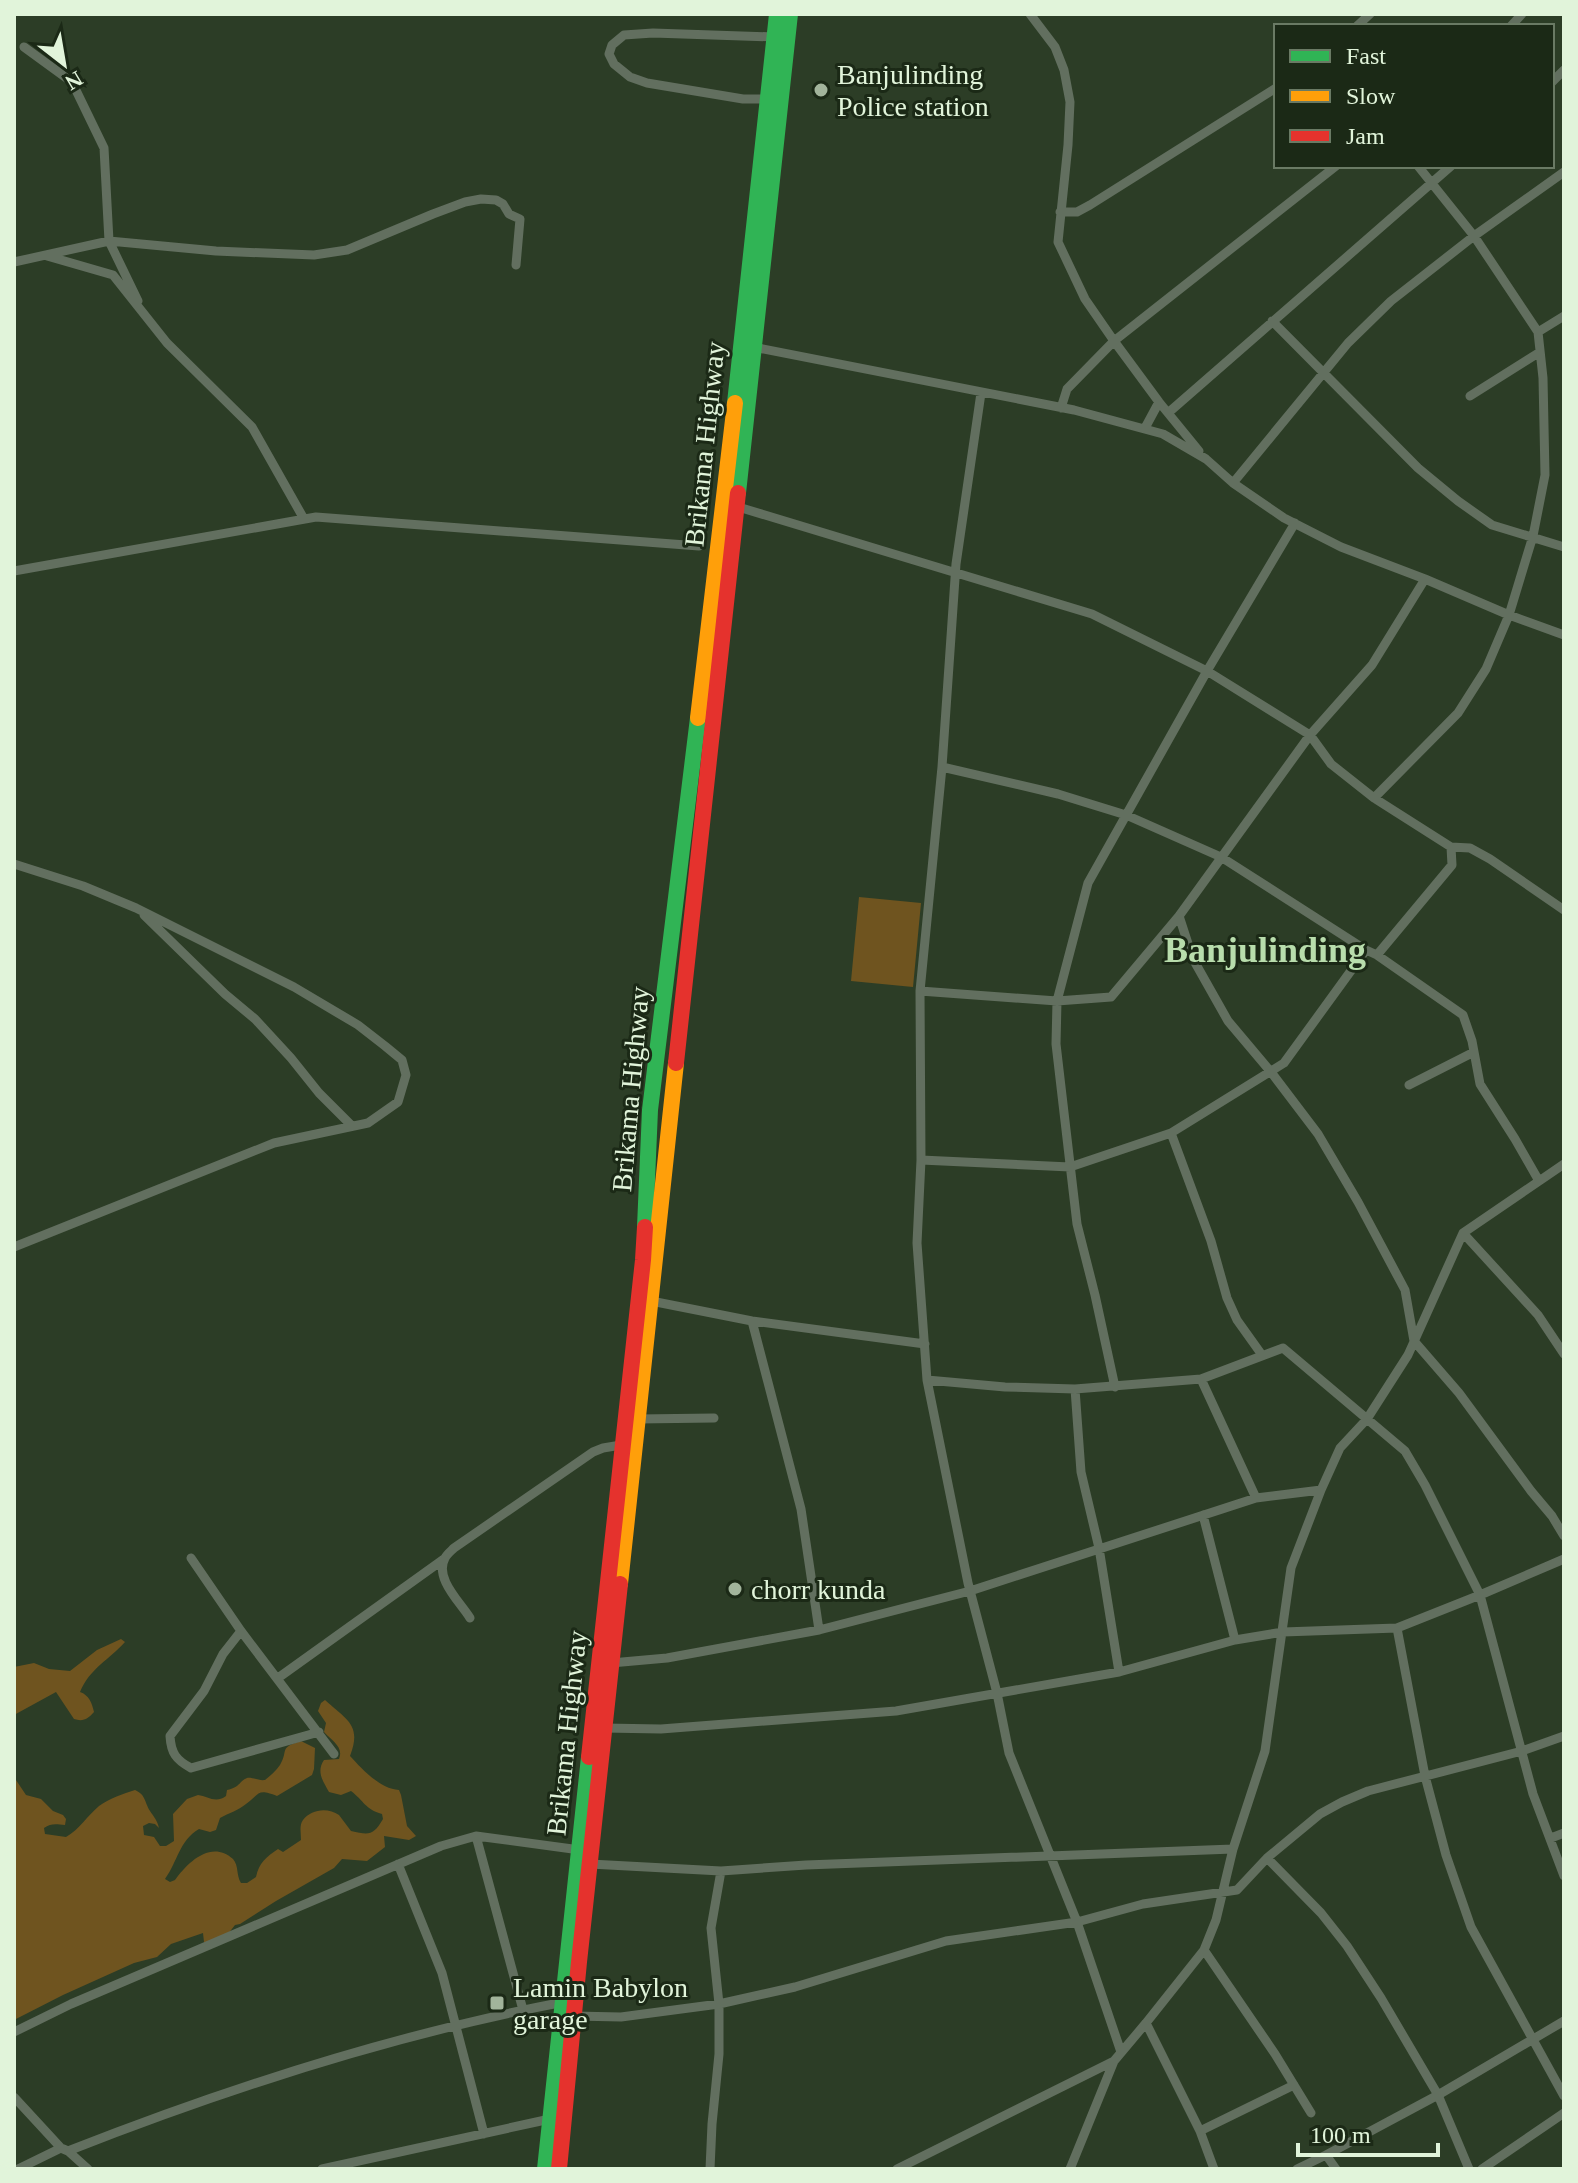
<svg xmlns="http://www.w3.org/2000/svg" width="1578" height="2183" font-family="Georgia,serif">
<style>
.green{fill:#6f541f}
.lines{fill:none;stroke-linecap:round;stroke-linejoin:round}
.street{stroke:#626f5f;stroke-width:9}
.fast{stroke:#30b455;stroke-width:16}
.slow{stroke:#ff9f0a;stroke-width:16}
.jam{stroke:#e5322d;stroke-width:16}
.poi-dot{fill:#a2b49b;stroke:#1b2916;stroke-width:3}
.labels{text-anchor:middle;stroke-width:6;stroke-linejoin:round;paint-order:stroke}
.poi-label{font-size:28px;fill:#e1f4da;stroke:#1b2916;text-anchor:start}
.street-label{font-size:28px;fill:#e1f4da;stroke:#1b2916}
.district-label{font-size:36px;font-weight:bold;fill:#b8ddac;stroke:#1b2916}
</style>
<rect width="100%" height="100%" fill="#2c3d26"/>
<path class="green" d="M 859,897 L 921,903 L 913,987 L 851,981 Z
M 121,1639 L 125,1642 C 109,1660 90,1668 80,1692 C 89,1695 92,1703 94,1712 C 88,1719 83,1722 74,1719 L 56,1692 L 14,1715 L 14,1667 L 34,1663 L 49,1669 L 70,1671 L 97,1650 Z
M 325,1700 C 347,1720 362,1725 350,1756 C 362,1769 380,1789 399,1790 L 401,1795 L 407,1826 L 416,1836 L 409,1840 L 384,1836 L 385,1847 L 367,1861 L 342,1859 L 334,1868 L 276,1901 L 240,1924 L 235,1925 L 228,1934 L 209,1944 L 204,1942 L 203,1933 L 171,1944 L 157,1957 L 134,1963 L 63,1995 L 14,2020 L 14,1777 L 26,1795 L 41,1799 L 53,1811 L 63,1815 L 66,1819 L 65,1825 C 56,1824 51,1823 44,1828 L 45,1834 L 66,1837 C 80,1829 87,1816 99,1806 C 110,1798 123,1794 135,1790 C 146,1795 144,1801 150,1811 C 154,1817 157,1820 159,1828 L 155,1824 L 149,1823 L 143,1826 L 144,1835 L 154,1837 L 160,1846 L 166,1846 L 174,1841 L 173,1814 L 187,1799 L 198,1795 C 208,1796 215,1804 226,1796 L 227,1790 C 241,1787 239,1781 247,1778 C 252,1777 259,1781 265,1780 C 270,1776 276,1771 280,1765 C 289,1750 278,1748 301,1741 L 315,1748 L 314,1769 L 312,1775 L 277,1796 C 257,1788 260,1794 246,1804 C 239,1810 229,1813 220,1818 L 216,1830 L 210,1832 L 199,1829 C 179,1841 178,1861 165,1879 L 170,1882 L 175,1880 C 187,1863 211,1839 233,1859 C 239,1866 236,1875 241,1883 L 247,1883 L 256,1877 C 259,1863 266,1857 278,1849 L 283,1852 L 301,1840 C 301,1833 299,1825 303,1820 C 311,1809 328,1807 339,1815 C 343,1820 347,1826 351,1831 C 369,1835 373,1836 383,1819 L 382,1814 C 365,1809 364,1801 351,1791 L 341,1795 L 329,1792 C 323,1781 316,1772 324,1760 L 339,1759 C 344,1747 332,1741 324,1732 L 326,1723 L 318,1711 L 321,1703 Z"/>
<g class="lines">
<path class="street" d="M 1030,14 L 1055,47 L 1064,70 L 1070,102 L 1068,145 L 1058,242 L 1085,299 L 1114,341 L 1159,402 L 1199,451
M 1357,26 L 1370,14
M 1511,26 L 1522,14
M 24,47 L 72,82 L 104,148 L 109,241 L 138,301
M 1552,82 L 1564,70
M 768,99 L 743,99 L 647,83 L 630,77 L 614,64 L 609,54 L 612,45 L 624,35 L 653,33 L 775,37
M 1060,212 L 1077,212 L 1090,205 L 1276,88
M 47,256 L 113,275 L 167,343 L 252,427 L 304,519
M 14,262 L 109,241 L 216,251 L 314,255 L 347,250 L 433,214 L 465,202 L 481,199 L 496,200 L 503,204 L 509,214 L 520,219 L 516,265
M 1272,321 L 1418,468 L 1458,501 L 1492,525 L 1564,547
M 1538,332 L 1564,316
M 753,347 L 1074,410 L 1163,434 L 1206,459 L 1233,483 L 1284,518 L 1341,547 L 1425,579 L 1509,615 L 1564,635
M 981,393 L 956,564 L 942,767 L 920,991 L 921,1160 L 917,1243 L 927,1380 L 968,1583 L 997,1693 L 1009,1753 L 1077,1922 L 1121,2052
M 1470,396 L 1540,352
M 1061,408 L 1067,389 L 1114,341 L 1336,166
M 1168,413 L 1451,166
M 1145,428 L 1159,402
M 1233,483 L 1348,343 L 1391,301 L 1474,236 L 1564,172
M 735,506 L 1092,614 L 1207,671 L 1310,735 L 1331,764 L 1374,798 L 1451,847 L 1470,848 L 1490,859 L 1564,910
M 14,571 L 316,517 L 699,546
M 942,767 L 1058,794 L 1126,815 L 1221,857 L 1366,950 L 1377,955 L 1463,1015 L 1472,1041 L 1480,1084 L 1515,1139 L 1539,1181
M 1374,798 L 1458,713 L 1486,669 L 1509,615 L 1533,536 L 1545,475 L 1543,378 L 1538,332 L 1474,236 L 1418,166
M 14,864 L 83,886 L 136,908 L 294,987 L 358,1025 L 385,1046 L 402,1060 L 406,1075 L 398,1102 L 368,1123 L 274,1143 L 14,1247
M 144,915 L 225,994 L 255,1019 L 291,1058 L 319,1093 L 352,1126
M 1179,916 L 1193,959 L 1228,1021 L 1271,1072 L 1318,1134 L 1358,1202 L 1405,1290 L 1414,1341 L 1459,1393 L 1531,1491 L 1552,1516 L 1564,1536
M 1377,955 L 1452,865 L 1451,847
M 920,991 L 1057,1001 L 1111,997 L 1179,916 L 1310,735 L 1372,665 L 1425,579
M 1409,1085 L 1474,1052
M 1171,1133 L 1211,1241 L 1227,1298 L 1237,1320 L 1262,1355
M 921,1160 L 1070,1167 L 1171,1133 L 1284,1063 L 1366,950
M 1463,1233 L 1538,1315 L 1564,1354
M 651,1301 L 752,1321 L 925,1344
M 752,1321 L 801,1509 L 819,1630
M 1201,1379 L 1256,1498
M 927,1380 L 1005,1387 L 1075,1389 L 1201,1379 L 1283,1348 L 1405,1451 L 1425,1485 L 1480,1595 L 1533,1794 L 1564,1876
M 1115,1387 L 1095,1295 L 1077,1224 L 1056,1044 L 1057,1001 L 1088,883 L 1207,671 L 1295,523
M 1075,1389 L 1081,1472 L 1099,1548 L 1119,1672
M 638,1419 L 714,1418
M 1203,1515 L 1235,1640
M 191,1558 L 241,1631 L 334,1754
M 470,1618 C 460,1602 434,1578 445,1558 C 447,1554 451,1551 454,1548 L 593,1452 L 603,1448 L 627,1444
M 1397,1628 L 1425,1776 L 1446,1855 L 1471,1927 L 1564,2096
M 241,1631 L 223,1654 L 204,1691 L 170,1736 C 171,1753 176,1760 191,1768 L 319,1732
M 611,1663 L 667,1658 L 819,1630 L 970,1591 L 1256,1498 L 1321,1490
M 278,1678 L 444,1559
M 604,1728 L 661,1729 L 896,1711 L 1119,1672 L 1235,1640 L 1283,1632 L 1397,1628 L 1480,1595 L 1564,1559
M 476,1836 L 523,2010
M 1551,1838 L 1564,1833
M 1267,1858 L 1321,1913 L 1347,1946 L 1381,1998 L 1438,2095 L 1469,2169
M 398,1864 L 442,1973 L 484,2134
M 590,1864 L 721,1871 L 806,1865 L 1233,1849
M 1204,1950 L 1275,2054 L 1311,2113
M 574,2016 L 621,2017 L 719,2004 L 795,1987 L 946,1941 L 1077,1922 L 1143,1904 L 1237,1890 L 1267,1858 L 1320,1814 L 1342,1802 L 1368,1791 L 1522,1751 L 1564,1736
M 1146,2023 L 1200,2131 L 1214,2169
M 14,2032 L 71,2004 L 441,1846 L 476,1836 L 580,1850
M 14,2097 L 61,2148 L 68,2151 L 88,2169
M 1200,2131 L 1294,2085
M 68,2151 C 228,2088 396,2034 564,2002
M 18,2169 L 61,2148
M 322,2169 L 550,2119
M 710,2169 L 712,2124 L 719,2054 L 719,2004 L 711,1928 L 721,1871
M 897,2169 L 1114,2061
M 1070,2169 L 1114,2061 L 1146,2023 L 1204,1950 L 1216,1920 L 1233,1849 L 1265,1751 L 1291,1568 L 1321,1490 L 1340,1448 L 1367,1419 L 1408,1355 L 1463,1233 L 1564,1164
M 1297,2169 L 1326,2155
M 1336,2169 L 1326,2155 L 1438,2095 L 1564,2021
M 1482,2169 L 1564,2113"/>
<path class="fast" d="M 735,403 L 777,14
M 738,493 L 790,14
M 645,1227 L 650,1110 L 698,718
M 545,2169 L 589,1757"/>
<path class="slow" d="M 698,718 L 735,403
M 620,1584 L 676,1063"/>
<path class="jam" d="M 676,1063 L 738,493
M 589,1757 L 643,1260 L 645,1227
M 559,2169 L 579,1962 L 620,1584"/>
</g>
<g class="poi-dot">
<circle cx="821" cy="90" r="8"/>
<circle cx="735" cy="1589" r="8"/>
<rect x="489" y="1995" width="16" height="16" rx="4"/>
</g>
<g class="labels">
<g class="poi-label">
<text x="837" y="84">Banjulinding<tspan x="837" dy="32">Police station</tspan></text>
<text x="751" y="1599">chorr kunda</text>
<text x="513" y="1997">Lamin Babylon<tspan x="513" dy="32">garage</tspan></text>
</g>
<g class="street-label">
<text transform="translate(704 444) rotate(-84)" y="10">Brikama Highway</text>
<text transform="translate(630 1089) rotate(-85)" y="10">Brikama Highway</text>
<text transform="translate(566 1733) rotate(-84)" y="10">Brikama Highway</text>
</g>
<g class="district-label">
<text x="1265" y="962">Banjulinding</text>
</g>
</g>
<rect width="1578" height="2183" fill="none" stroke="#e1f4da" stroke-width="32"/>
<rect x="1274" y="24" width="280" height="144" fill="#1b2916" stroke="#6a7a64" stroke-width="2"/>
<rect x="1290" y="50" width="40" height="12" fill="#30b455" stroke="#6a7a64" stroke-width="2"/>
<text x="1346" y="64" font-size="24" fill="#e1f4da">Fast</text>
<rect x="1290" y="90" width="40" height="12" fill="#ff9f0a" stroke="#6a7a64" stroke-width="2"/>
<text x="1346" y="104" font-size="24" fill="#e1f4da">Slow</text>
<rect x="1290" y="130" width="40" height="12" fill="#e5322d" stroke="#6a7a64" stroke-width="2"/>
<text x="1346" y="144" font-size="24" fill="#e1f4da">Jam</text>
<g transform="translate(64 64) rotate(149)" stroke="#1b2916" stroke-width="6" paint-order="stroke">
<path d="M0-6L14 30L0 20L-14 30Z" fill="#e1f4da"/>
<text y="-12" font-size="22" font-weight="bold" text-anchor="middle" fill="#e1f4da">N</text>
</g>
<path d="M1298 2143v12h140v-12" fill="none" stroke="#e1f4da" stroke-width="4"/>
<text x="1310" y="2143" font-size="24" fill="#e1f4da" stroke="#1b2916" stroke-width="6" paint-order="stroke">100 m</text>
</svg>
